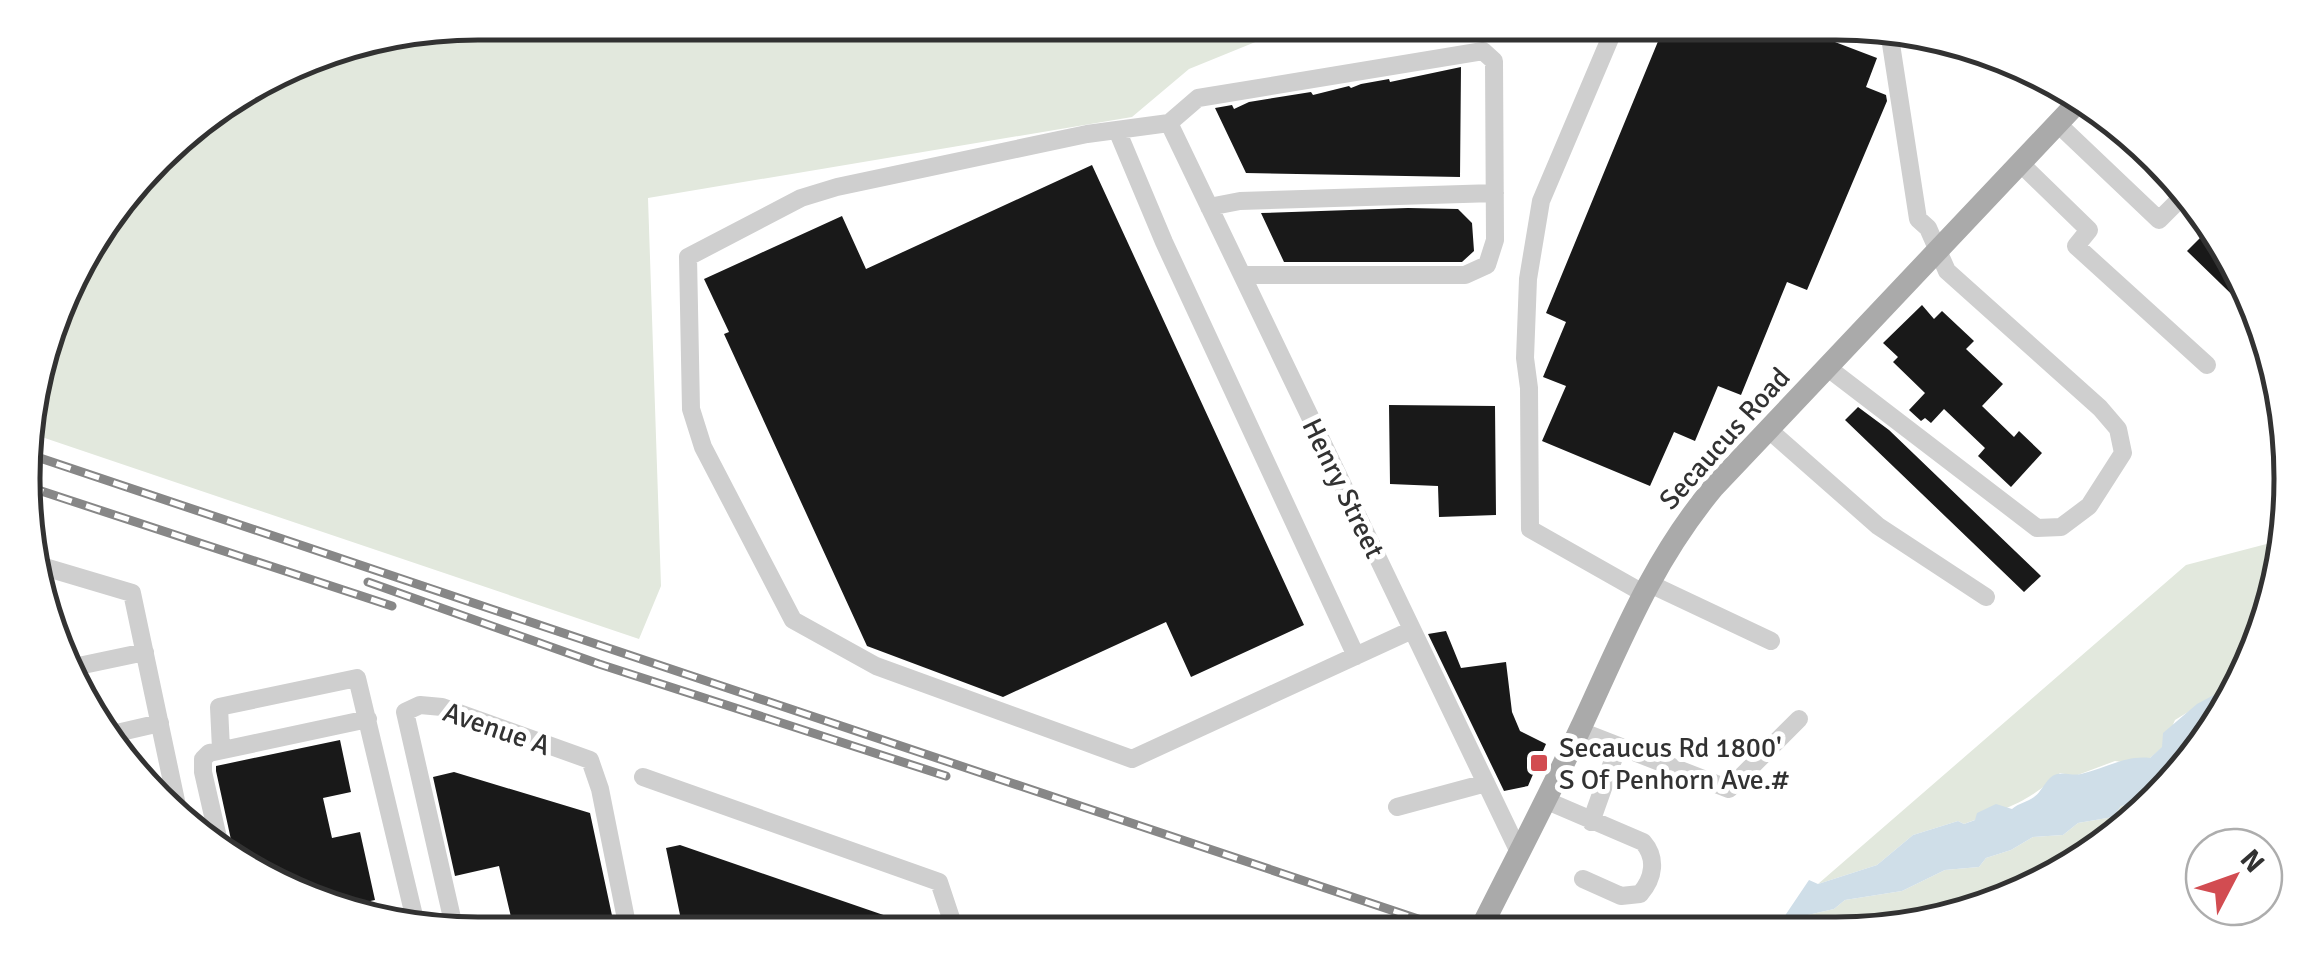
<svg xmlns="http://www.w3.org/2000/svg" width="2314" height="957" font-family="Signika,sans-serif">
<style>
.green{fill:#e2e8dd}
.water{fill:#cfdee8}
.building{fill:#191919}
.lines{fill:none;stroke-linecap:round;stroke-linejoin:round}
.minor{stroke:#cfcfcf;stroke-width:18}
.major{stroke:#aaa;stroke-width:22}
.rail-casing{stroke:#878787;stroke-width:9}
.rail{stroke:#fff;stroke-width:5;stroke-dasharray:15;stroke-linecap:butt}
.poi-dot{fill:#d24c51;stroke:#fff;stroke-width:4}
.labels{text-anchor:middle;stroke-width:10;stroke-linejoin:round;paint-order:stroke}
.street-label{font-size:28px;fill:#323232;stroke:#fff}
.poi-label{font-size:28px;fill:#323232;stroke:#fff;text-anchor:start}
.rim{fill:none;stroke:#323232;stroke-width:5}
</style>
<rect width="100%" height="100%" fill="#fff"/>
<path class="green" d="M 604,23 L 1302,23 L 1189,69 L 1132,117 L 648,198 L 661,586 L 639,639 L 27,432 L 26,418 L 83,251 L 178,135 L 331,47 L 394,45 Z
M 2278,541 L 2267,625 L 2235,691 L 2227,688 L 2175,720 L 2163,747 L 2150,758 L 2129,763 L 2115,761 L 2075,776 L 2060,773 C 2023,806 2008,807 1964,824 L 1958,821 L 1913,835 L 1877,865 L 1818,884 L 2186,565 Z
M 2165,789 L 2136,822 L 2037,888 L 1896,931 L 1776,931 L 1778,926 L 1799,917 L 1834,909 L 1845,900 L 1902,891 L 1945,870 L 1979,867 L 1986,858 L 2011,850 L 2033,837 L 2063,835 L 2078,823 L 2113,817 L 2121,806 L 2145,802 L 2155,790 Z"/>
<path class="water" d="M 2227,688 L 2235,691 L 2214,732 L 2165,789 L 2155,790 L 2145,802 L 2121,806 L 2113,817 L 2078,823 L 2063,835 L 2033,837 L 2011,850 L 1986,858 L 1979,867 L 1945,870 L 1902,891 L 1845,900 L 1834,909 L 1799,917 L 1778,926 L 1809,880 L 1818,884 L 1877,865 L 1913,835 L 1958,821 L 1964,824 L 1975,820 L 1977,813 L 1996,804 L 2012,809 C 2019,803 2027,802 2034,797 C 2043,791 2046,777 2057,774 C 2065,772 2072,776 2081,774 C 2106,768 2126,755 2150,758 L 2162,747 L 2163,733 L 2197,704 Z"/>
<path class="building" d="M 1666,22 L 1843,24 L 1835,42 L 1877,58 L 1866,87 L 1886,95 L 1887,101 L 1807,290 L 1787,282 L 1741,395 L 1718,386 L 1695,441 L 1674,432 L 1650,486 L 1542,441 L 1566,386 L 1543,377 L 1566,322 L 1546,313 Z
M 1461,67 L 1460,177 L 1246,173 L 1215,108 L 1232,105 L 1234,109 L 1249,102 L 1311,92 L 1313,95 L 1349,86 L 1351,88 L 1361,84 L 1389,79 L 1390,82 Z
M 2097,113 L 2136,135 L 2147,150 L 2138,160 L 2094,117 Z
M 1092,165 L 1304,625 L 1191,677 L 1166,622 L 1003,697 L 867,646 L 724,334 L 729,332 L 704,279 L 842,216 L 866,269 Z
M 1408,208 L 1458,209 L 1472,223 L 1474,251 L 1462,262 L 1284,262 L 1261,213 Z
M 2208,230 L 2244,276 L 2255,317 L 2187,251 Z
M 1922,305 L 1934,319 L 1942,311 L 1974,341 L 1966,349 L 2003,384 L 1982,406 L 2014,437 L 2019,431 L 2042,453 L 2011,487 L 1978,456 L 1985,448 L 1944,409 L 1931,423 L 1925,418 L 1921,421 L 1909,410 L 1925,393 L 1893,362 L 1898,357 L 1883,343 Z
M 1389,405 L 1495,406 L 1496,515 L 1439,517 L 1438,486 L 1390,484 Z
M 1858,407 L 1889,430 L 2041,576 L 2024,592 L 1845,420 Z
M 1446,631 L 1461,668 L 1506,662 L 1512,712 L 1520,731 L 1546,744 L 1528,786 L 1504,791 L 1428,634 Z
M 340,740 L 351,792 L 323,798 L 332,838 L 360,832 L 375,900 L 347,906 L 349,913 L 332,910 L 235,858 L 216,771 L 216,766 Z
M 454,772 L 590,813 L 616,934 L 515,934 L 499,866 L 455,876 L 433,777 Z
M 680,845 L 930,931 L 929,933 L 684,934 L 666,848 Z"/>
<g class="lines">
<path class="minor" d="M 1617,22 L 1541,201 L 1528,279 L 1525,358 L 1529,388 L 1530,529 L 1643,593
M 1169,123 L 1519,852
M 2058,124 L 2159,220 L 2180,199
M 1117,130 L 1164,242 L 1356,656
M 2020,163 L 2089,230 L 2076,246 L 2207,365
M 1209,207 L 1240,201 L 1495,193
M 1242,275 L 1465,275 L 1487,265 L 1495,240 L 1494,61 L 1483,51 L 1198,98 L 1169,123 L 1087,134 L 837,187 L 801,198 L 688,257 L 691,409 L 703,447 L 793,620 L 876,666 L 1132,759 L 1412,630
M 1828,368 L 2037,528 L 2061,527 L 2089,506 L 2123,453 L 2118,429 L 2100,408 L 1947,271 L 1928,228 L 1918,219 L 1889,31
M 1769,430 L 1878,526 L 1986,597
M 31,563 L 132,593 L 179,815
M 1648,583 L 1771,641
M 69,668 L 145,652
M 1580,731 L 1729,789 L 1799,719
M 108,735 L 160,723
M 221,749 L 219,707 L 357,678 L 416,924
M 643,777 L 939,882 L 956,933
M 1545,800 L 1643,842 C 1657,858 1654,878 1640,894 L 1621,896 L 1583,879
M 1397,807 L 1486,783
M 1591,822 L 1618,746
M 221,851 L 203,772 L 203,759 L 209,753 L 368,719
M 455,931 L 405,712 L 420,705 L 442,707 L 590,760 L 600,789 L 629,934"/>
<path class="major" d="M 1479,932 C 1513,864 1549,796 1581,727 C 1621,641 1651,563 1713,488 L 2078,102"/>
<g class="rail-casing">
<path id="rail" d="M 28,454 L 1457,932
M 29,487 L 392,606
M 368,582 L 599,664 L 946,776"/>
</g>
<use href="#rail" class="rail"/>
</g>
<rect class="poi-dot" x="1529" y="753" width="20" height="20" rx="5"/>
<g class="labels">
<g class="street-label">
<text transform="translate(1724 438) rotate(-48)" y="10">Secaucus Road</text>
<text transform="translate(1344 488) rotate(64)" y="10">Henry Street</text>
<text transform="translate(497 728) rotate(19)" y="10">Avenue A</text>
</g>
<g class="poi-label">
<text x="1559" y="757">Secaucus Rd 1800'<tspan x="1559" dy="32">S Of Penhorn Ave.#</tspan></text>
</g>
</g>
<path d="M0 0H2314V957H0ZM478 40H1836A438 438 0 0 1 2274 478V479A438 438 0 0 1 1836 917H478A438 438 0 0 1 40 479V478A438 438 0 0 1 478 40Z" fill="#fff" fill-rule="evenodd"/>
<path class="rim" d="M478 40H1836A438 438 0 0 1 2274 478V479A438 438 0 0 1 1836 917H478A438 438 0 0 1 40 479V478A438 438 0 0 1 478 40Z"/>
<g transform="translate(2234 877) rotate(49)"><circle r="48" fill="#ffffff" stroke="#adadad" stroke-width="2.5"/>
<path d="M0-8L18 38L0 25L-18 38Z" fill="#d24c51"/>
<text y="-15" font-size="28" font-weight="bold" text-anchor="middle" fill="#323232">N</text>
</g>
</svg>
